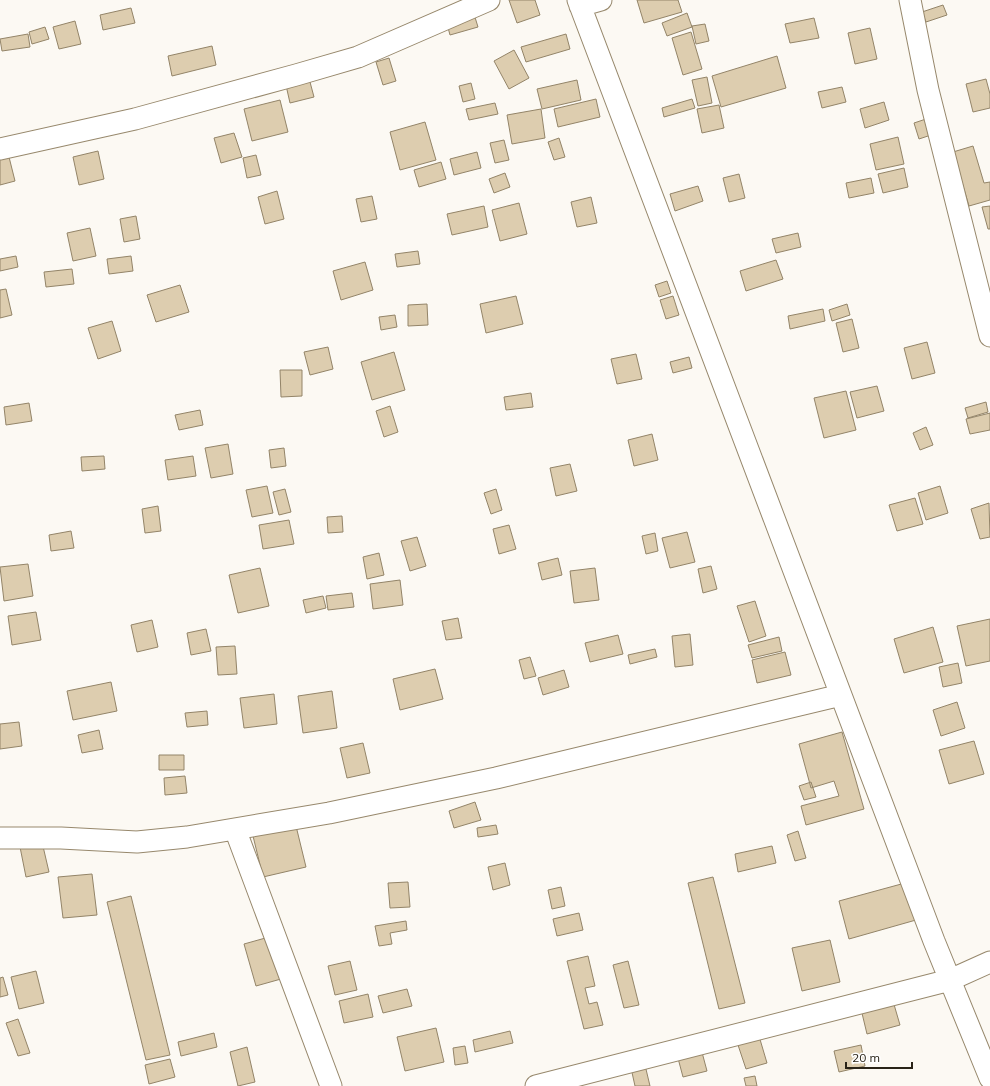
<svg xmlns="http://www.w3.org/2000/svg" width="990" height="1086" font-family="Mulish,sans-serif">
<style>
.building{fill:#ddcdaf;stroke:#938468}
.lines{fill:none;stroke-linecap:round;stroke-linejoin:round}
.street-casing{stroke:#97886c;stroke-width:23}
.street{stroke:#fff;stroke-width:21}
</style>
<rect width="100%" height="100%" fill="#fcf9f3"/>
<path class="building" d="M 509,0 L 535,0 L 540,15 L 517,23 Z
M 637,0 L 678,0 L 682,12 L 644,23 Z
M 470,1 L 478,27 L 450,35 L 443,9 Z
M 943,5 L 947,15 L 926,22 L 922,12 Z
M 131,8 L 135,23 L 103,30 L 100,15 Z
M 687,13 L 692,27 L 667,36 L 662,23 Z
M 814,18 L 819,38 L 790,43 L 785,24 Z
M 75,21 L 81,44 L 59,49 L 53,27 Z
M 705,24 L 709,41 L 696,44 L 692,26 Z
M 45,27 L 49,39 L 32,44 L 29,32 Z
M 870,28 L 877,59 L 855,64 L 848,33 Z
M 691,32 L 702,69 L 683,75 L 672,38 Z
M 28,34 L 30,47 L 2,51 L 0,39 Z
M 566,34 L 570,49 L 526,62 L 521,47 Z
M 212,46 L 216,65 L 172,76 L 168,56 Z
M 514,50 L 529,78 L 509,89 L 494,61 Z
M 777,56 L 786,88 L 721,107 L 712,76 Z
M 389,58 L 396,81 L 383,85 L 376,62 Z
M 306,67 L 314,97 L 290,103 L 283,72 Z
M 707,77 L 712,103 L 698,106 L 692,80 Z
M 986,79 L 990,94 L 990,108 L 973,112 L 966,84 Z
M 577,80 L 581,100 L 542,109 L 537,89 Z
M 471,83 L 475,99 L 463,102 L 459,86 Z
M 842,87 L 846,102 L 822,108 L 818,92 Z
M 596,99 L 600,117 L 558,127 L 554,109 Z
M 692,99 L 695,108 L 664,117 L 662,108 Z
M 280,100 L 288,132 L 252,141 L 244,109 Z
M 884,102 L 889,120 L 865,128 L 860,109 Z
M 495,103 L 498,114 L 469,120 L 466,109 Z
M 719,105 L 724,128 L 702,133 L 697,109 Z
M 541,109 L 545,138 L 512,144 L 507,115 Z
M 926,119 L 931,135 L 919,139 L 914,123 Z
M 425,122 L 436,160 L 400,170 L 390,132 Z
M 234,133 L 242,157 L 221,163 L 214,138 Z
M 898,137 L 904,164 L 876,170 L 870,144 Z
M 559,138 L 565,157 L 554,160 L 548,142 Z
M 504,140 L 509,160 L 495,163 L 490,143 Z
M 6,145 L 15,181 L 0,185 L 0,147 Z
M 973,146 L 984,183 L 990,182 L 990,200 L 969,206 L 953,152 Z
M 98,151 L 104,179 L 79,185 L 73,157 Z
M 477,152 L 481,168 L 454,175 L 450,159 Z
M 256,155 L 261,175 L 247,178 L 243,158 Z
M 441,162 L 446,179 L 419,187 L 414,170 Z
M 904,168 L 908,187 L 883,193 L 878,174 Z
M 505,173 L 510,187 L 494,193 L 489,179 Z
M 739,174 L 745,198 L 729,202 L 723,178 Z
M 871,178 L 874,193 L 849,198 L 846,183 Z
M 698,186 L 703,201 L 675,211 L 670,194 Z
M 277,191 L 284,219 L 265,224 L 258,197 Z
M 372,196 L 377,219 L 361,222 L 356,199 Z
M 591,197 L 597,223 L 577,227 L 571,202 Z
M 519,203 L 527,234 L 500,241 L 492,210 Z
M 484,206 L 488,227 L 452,235 L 447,214 Z
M 990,206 L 990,229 L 988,229 L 982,207 Z
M 136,216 L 140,239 L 124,242 L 120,219 Z
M 90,228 L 96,256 L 73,261 L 67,233 Z
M 798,233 L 801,247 L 776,253 L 772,239 Z
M 418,251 L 420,264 L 397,267 L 395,254 Z
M 16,256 L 18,267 L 0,271 L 0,259 Z
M 131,256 L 133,271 L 109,274 L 107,259 Z
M 776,260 L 783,279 L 746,291 L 740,271 Z
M 365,262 L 373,290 L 341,300 L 333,271 Z
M 72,269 L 74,284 L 46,287 L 44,272 Z
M 667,281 L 671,293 L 659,297 L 655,285 Z
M 180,285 L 189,312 L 156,322 L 147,295 Z
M 6,289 L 12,315 L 0,318 L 0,290 Z
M 516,296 L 523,324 L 486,333 L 480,304 Z
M 673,296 L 679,315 L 666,319 L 660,300 Z
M 427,304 L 428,325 L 408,326 L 408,305 Z
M 847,304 L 850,315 L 832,321 L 829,310 Z
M 823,309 L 825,321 L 790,329 L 788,316 Z
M 395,315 L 397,327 L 381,330 L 379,317 Z
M 852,319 L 859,348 L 843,352 L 836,323 Z
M 112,321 L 121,351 L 98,359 L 88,328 Z
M 927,342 L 935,373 L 912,379 L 904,348 Z
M 328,347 L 333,369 L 310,375 L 304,352 Z
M 394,352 L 405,390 L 372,400 L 361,362 Z
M 636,354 L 642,379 L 617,384 L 611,359 Z
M 689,357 L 692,368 L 673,373 L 670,362 Z
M 280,370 L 302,370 L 302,396 L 281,397 Z
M 877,386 L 884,411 L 857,418 L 850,392 Z
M 846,391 L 856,430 L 824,438 L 814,398 Z
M 531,393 L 533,407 L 506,410 L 504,397 Z
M 986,402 L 988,412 L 968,418 L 965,408 Z
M 29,403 L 32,421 L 6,425 L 4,407 Z
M 390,406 L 398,432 L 384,437 L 376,411 Z
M 200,410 L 203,425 L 179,430 L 175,415 Z
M 990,413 L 990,430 L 970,434 L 966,419 Z
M 926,427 L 933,445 L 920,450 L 913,433 Z
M 652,434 L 658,460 L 634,466 L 628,440 Z
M 228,444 L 233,474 L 211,478 L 205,448 Z
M 284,448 L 286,466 L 271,468 L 269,450 Z
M 104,456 L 105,469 L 82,471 L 81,457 Z
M 193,456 L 196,476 L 168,480 L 165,460 Z
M 570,464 L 577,491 L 556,496 L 550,468 Z
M 267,486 L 273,513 L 252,517 L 246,490 Z
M 940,486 L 948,513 L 926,520 L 918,493 Z
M 285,489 L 291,512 L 279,515 L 273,492 Z
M 496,489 L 502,510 L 491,514 L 484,493 Z
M 915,498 L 923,524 L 897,531 L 889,505 Z
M 989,503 L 990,537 L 980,539 L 971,509 Z
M 158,506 L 161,531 L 145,533 L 142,509 Z
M 342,516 L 343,532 L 328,533 L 327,517 Z
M 289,520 L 294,544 L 263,549 L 259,525 Z
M 509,525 L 516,549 L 499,554 L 493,529 Z
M 71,531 L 74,548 L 51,551 L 49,535 Z
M 687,532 L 695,562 L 670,568 L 662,538 Z
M 655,533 L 658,551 L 646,554 L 642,536 Z
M 417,537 L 426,566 L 410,571 L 401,541 Z
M 379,553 L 384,575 L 367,579 L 363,557 Z
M 558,558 L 562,575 L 542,580 L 538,563 Z
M 28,564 L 33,596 L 4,601 L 0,567 Z
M 711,566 L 717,589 L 703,593 L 698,569 Z
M 260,568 L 269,606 L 238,613 L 229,575 Z
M 595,568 L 599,600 L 574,603 L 570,571 Z
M 400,580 L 403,605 L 373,609 L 370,584 Z
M 352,593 L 354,607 L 328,610 L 326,596 Z
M 323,596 L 326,608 L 306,613 L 303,600 Z
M 755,601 L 766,636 L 749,642 L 737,606 Z
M 36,612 L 41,640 L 12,645 L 8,616 Z
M 458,618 L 462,638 L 446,640 L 442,621 Z
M 990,619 L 990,661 L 966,666 L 957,626 Z
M 152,620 L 158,647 L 137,652 L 131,625 Z
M 933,627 L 943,662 L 904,673 L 894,639 Z
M 206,629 L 211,651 L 191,655 L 187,633 Z
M 690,634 L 693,665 L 675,667 L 672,636 Z
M 618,635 L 623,654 L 590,662 L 585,643 Z
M 779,637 L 782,651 L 752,658 L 748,645 Z
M 235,646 L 237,674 L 218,675 L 216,647 Z
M 655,649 L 657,657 L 630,664 L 628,655 Z
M 785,652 L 791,675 L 757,683 L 752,660 Z
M 530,657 L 536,676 L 524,679 L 519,660 Z
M 958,663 L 962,683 L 943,687 L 939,667 Z
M 435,669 L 443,699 L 400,710 L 393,679 Z
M 564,670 L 569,687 L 543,695 L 538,678 Z
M 111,682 L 117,711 L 73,720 L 67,691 Z
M 332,691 L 337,728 L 303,733 L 298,696 Z
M 274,694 L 277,724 L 244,728 L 240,698 Z
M 957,702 L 965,728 L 941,736 L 933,710 Z
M 207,711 L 208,725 L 187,727 L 185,713 Z
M 19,722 L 22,746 L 0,749 L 0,724 Z
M 99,730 L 103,749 L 82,753 L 78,735 Z
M 842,732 L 864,809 L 806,825 L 801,806 L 839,796 L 834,781 L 811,788 L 799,744 Z
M 974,741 L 984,774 L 949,784 L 939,750 Z
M 363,743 L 370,773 L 347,778 L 340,748 Z
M 159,755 L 184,755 L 184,770 L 159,770 Z
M 185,776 L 187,793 L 165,795 L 164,778 Z
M 811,782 L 816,797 L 804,800 L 799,786 Z
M 475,802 L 481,820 L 454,828 L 449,811 Z
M 496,825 L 498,834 L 478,837 L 477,828 Z
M 296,826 L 306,867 L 263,877 L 253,836 Z
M 798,831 L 806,858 L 795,861 L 787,835 Z
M 42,842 L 49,872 L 26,877 L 20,847 Z
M 772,846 L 776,863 L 738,872 L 735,854 Z
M 505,863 L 510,885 L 493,890 L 488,867 Z
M 92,874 L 97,915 L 63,918 L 58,877 Z
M 713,877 L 745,1003 L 719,1009 L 688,883 Z
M 408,882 L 410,907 L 390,908 L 388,883 Z
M 905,883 L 916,920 L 849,939 L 839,901 Z
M 561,887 L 565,906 L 552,909 L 548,890 Z
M 131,896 L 170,1055 L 146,1060 L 107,902 Z
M 579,913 L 583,930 L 557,936 L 553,919 Z
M 406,921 L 407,930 L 390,933 L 392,944 L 379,946 L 375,926 Z
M 269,937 L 281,979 L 256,986 L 244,944 Z
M 830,940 L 840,982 L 802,991 L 792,948 Z
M 588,956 L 595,986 L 585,988 L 589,1004 L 597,1002 L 603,1025 L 584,1029 L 567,961 Z
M 350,961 L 357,990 L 335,995 L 328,966 Z
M 628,961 L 639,1005 L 624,1008 L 613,965 Z
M 36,971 L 44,1003 L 19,1009 L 11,977 Z
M 3,977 L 8,995 L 0,997 L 0,978 Z
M 407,989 L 412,1006 L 383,1013 L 378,996 Z
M 368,994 L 373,1017 L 344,1023 L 339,1001 Z
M 893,1001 L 900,1025 L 867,1034 L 861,1009 Z
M 18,1019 L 30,1053 L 18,1056 L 6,1023 Z
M 436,1028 L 444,1062 L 405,1071 L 397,1037 Z
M 510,1031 L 513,1043 L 475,1052 L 473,1040 Z
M 214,1033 L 217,1047 L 181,1056 L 178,1042 Z
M 759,1036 L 767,1063 L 746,1069 L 737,1042 Z
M 699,1041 L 707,1071 L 683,1077 L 675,1047 Z
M 861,1045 L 865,1066 L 839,1072 L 834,1051 Z
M 465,1046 L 468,1063 L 455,1065 L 453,1048 Z
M 247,1047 L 255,1082 L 238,1086 L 230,1052 Z
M 170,1059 L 175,1077 L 149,1084 L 145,1065 Z
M 645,1065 L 650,1086 L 635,1086 L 631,1068 Z
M 755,1076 L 757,1086 L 746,1086 L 744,1078 Z"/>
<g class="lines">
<g class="street-casing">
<path id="street" d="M 578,0 L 934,941 L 990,1078
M 910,0 L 928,90 L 990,336
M 580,6 L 601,0
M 0,149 L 135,119 L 296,75 L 358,57 L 489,0
M 235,829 L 331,1086
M 0,838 L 61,838 L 137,842 L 187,837 L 329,813 L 496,778 L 841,695
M 536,1086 L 950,980 L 990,962"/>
</g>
<use href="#street" class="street"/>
</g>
<path d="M846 1062v6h66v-6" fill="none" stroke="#292317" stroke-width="2"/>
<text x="852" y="1062" font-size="12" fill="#292317" stroke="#ffffff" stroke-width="3" paint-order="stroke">20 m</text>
</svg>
